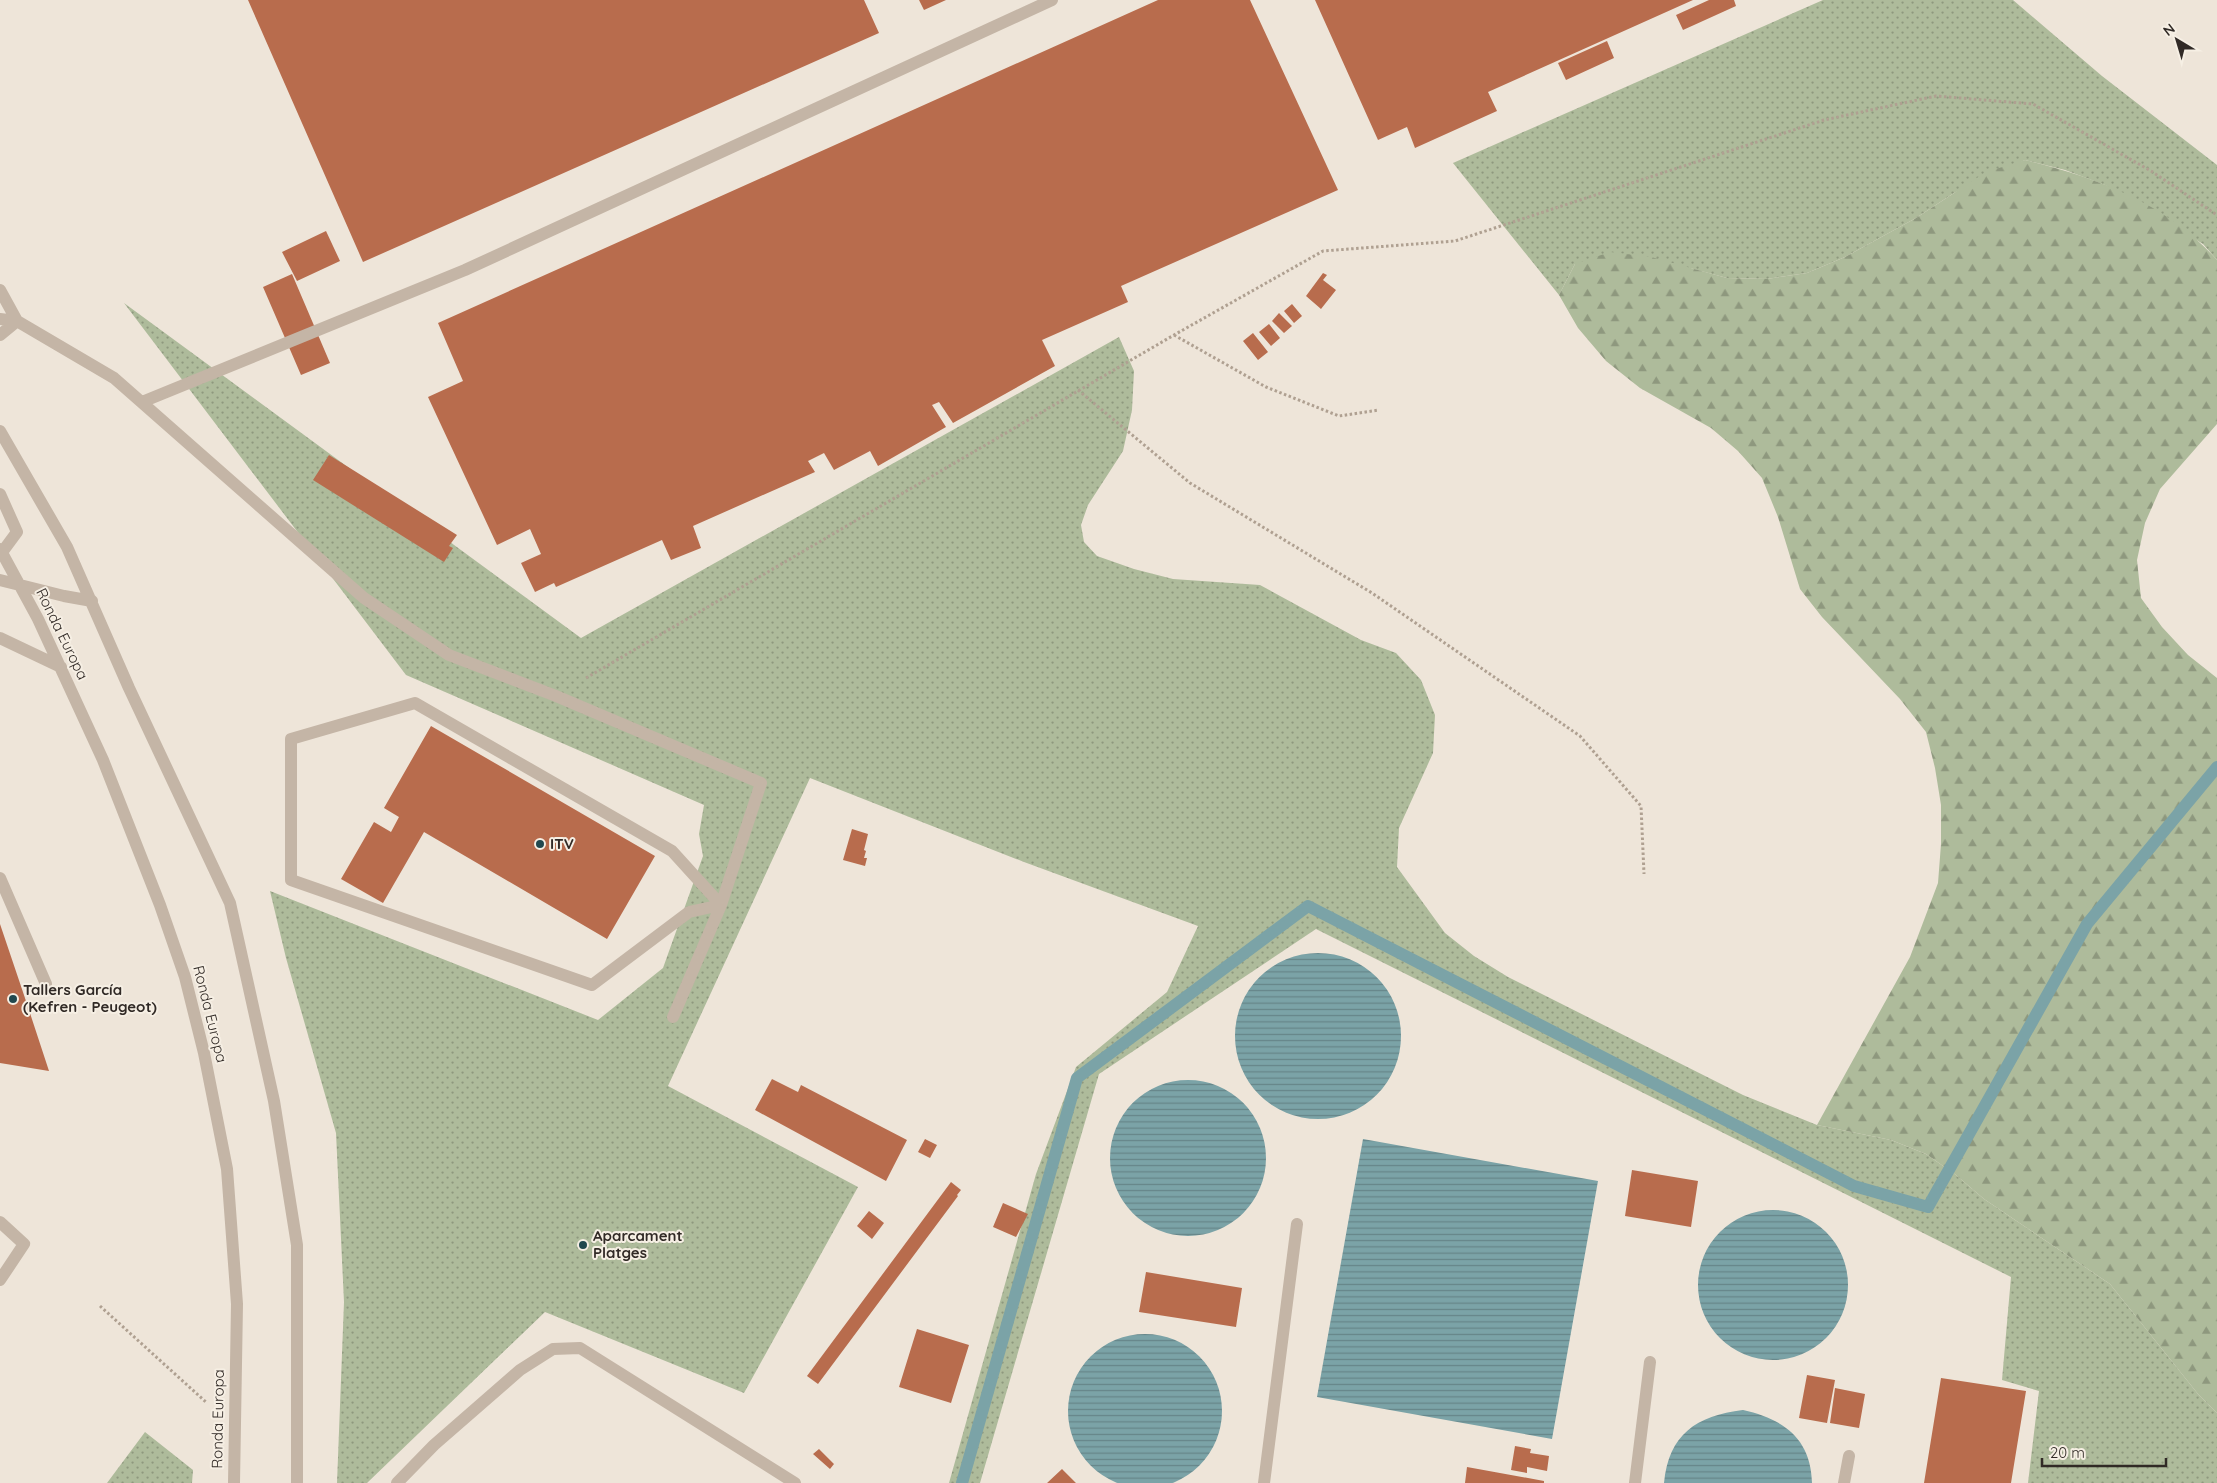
<svg xmlns="http://www.w3.org/2000/svg" width="2217" height="1483" font-family="Quicksand,sans-serif">
<style>
.grass{fill:url(#grass-dots)}
.forest{fill:url(#forest-firs)}
.water{fill:url(#water-rules)}
.lines{fill:none;stroke-linecap:round;stroke-linejoin:round}
.stream{stroke:#7ba3a7;stroke-width:12}
.building{fill:#b86c4d}
.path{stroke:#afa091;stroke-width:3;stroke-dasharray:2.5 2.5;stroke-linecap:butt}
.minor{stroke:#c4b5a6;stroke-width:12}
.poi-dot{fill:#21484e;stroke:#f6efe4;stroke-width:2}
.labels{text-anchor:middle;stroke-width:4;stroke-linejoin:round;paint-order:stroke}
.street-label{font-size:15px;fill:#312a26;stroke:#f6efe4}
.poi-label{font-size:15px;font-weight:bold;fill:#312a26;stroke:#f6efe4;text-anchor:start}
</style>
<defs>
<pattern id="grass-dots" width="8" height="8" patternUnits="userSpaceOnUse" patternTransform="scale(1.25)"><rect width="8" height="8" fill="#aebb9b"/><path d="M2 2h.1M6 6h.1" fill="none" stroke="#8e987e" stroke-width="1.8" stroke-linecap="round"/></pattern>
<pattern id="forest-firs" width="22" height="20" patternUnits="userSpaceOnUse" patternTransform="scale(1.25)"><rect width="22" height="20" fill="#aebb9b"/><path d="M5 1l3.5 6h-7zM16 11l3.5 6h-7z" fill="#8e987e"/></pattern>
<pattern id="water-rules" width="6" height="5" patternUnits="userSpaceOnUse" patternTransform="scale(1.25)"><rect width="6" height="5" fill="#7ba3a7"/><path d="M0 2.5h6" fill="none" stroke="#658588"/></pattern>
</defs>
<rect width="100%" height="100%" fill="#eee5d9"/>
<path class="grass" d="M 1823,0 L 2013,0 L 2102,76 L 2217,165 L 2217,260 L 2203,244 L 2105,185 L 2065,170 L 2025,160 L 1954,193 L 1916,218 L 1845,257 L 1807,273 L 1767,279 L 1727,278 L 1690,268 L 1575,264 L 1559,295 L 1453,163 Z
M 124,303 L 581,638 L 1119,337 L 1134,371 L 1132,410 L 1123,451 L 1088,505 L 1081,525 L 1084,542 L 1097,556 L 1134,569 L 1173,579 L 1260,585 L 1361,640 L 1396,653 L 1421,680 L 1435,715 L 1433,753 L 1399,828 L 1397,867 L 1445,933 L 1474,956 L 1508,977 L 1743,1095 L 1817,1125 L 1891,1140 L 1926,1154 L 1956,1175 L 1984,1199 L 2110,1284 L 2198,1394 L 2217,1413 L 2217,1483 L 2028,1483 L 2039,1391 L 2002,1380 L 2011,1277 L 1316,929 L 1099,1074 L 980,1483 L 949,1483 L 1036,1174 L 1076,1067 L 1167,992 L 1198,926 L 1024,862 L 810,778 L 668,1086 L 858,1187 L 744,1393 L 545,1312 L 367,1483 L 337,1483 L 344,1302 L 336,1133 L 286,958 L 270,891 L 598,1020 L 663,968 L 703,856 L 699,834 L 704,805 L 406,675 Z
M 145,1432 L 193,1470 L 192,1483 L 107,1483 Z"/>
<path class="forest" d="M 2025,160 C 2096,177 2168,204 2217,260 L 2217,424 L 2160,489 L 2145,523 L 2137,560 L 2141,598 L 2162,627 L 2188,655 L 2217,678 L 2217,1413 L 2198,1394 L 2110,1284 L 1984,1199 L 1956,1175 L 1926,1154 L 1891,1140 L 1817,1125 L 1910,957 L 1938,883 L 1941,844 L 1941,805 L 1935,768 L 1926,732 L 1900,699 L 1822,617 L 1800,589 L 1778,517 L 1762,478 L 1738,451 L 1711,428 L 1640,388 L 1606,361 L 1578,328 L 1559,295 L 1575,264 L 1610,252 L 1651,257 L 1727,278 L 1767,279 L 1807,273 L 1845,257 L 1916,218 L 1986,172 Z"/>
<path class="water" d="M1235 1036a83 83 0 1 1 166 0a83 83 0 1 1-166 0Z
M1110 1158a78 78 0 1 1 156 0a78 78 0 1 1-156 0Z
M 1363,1139 L 1598,1181 L 1552,1439 L 1317,1397 Z
M1698 1285a75 75 0 1 1 150 0a75 75 0 1 1-150 0Z
M1068 1411a77 77 0 1 1 154 0a77 77 0 1 1-154 0Z
M 1743,1410 C 1783,1419 1811,1438 1812,1483 L 1664,1483 C 1669,1434 1696,1416 1743,1410 Z"/>
<g class="lines">
<path class="stream" d="M 962,1483 L 1077,1078 L 1308,906 L 1854,1186 L 1928,1207 L 2087,924 L 2217,767"/>
</g>
<path class="building" d="M 248,0 L 864,0 L 879,33 L 363,262 Z
M 919,0 L 946,0 L 924,10 Z
M 1158,0 L 1250,0 L 1338,190 L 1121,286 L 1128,302 L 1042,340 L 1055,366 L 953,423 L 939,402 L 932,405 L 946,427 L 878,466 L 870,451 L 834,470 L 824,453 L 808,461 L 815,472 L 693,526 L 701,548 L 671,560 L 662,540 L 556,587 L 554,583 L 535,592 L 521,563 L 541,554 L 530,529 L 497,545 L 428,397 L 463,381 L 438,323 Z
M 1315,0 L 1693,0 L 1488,92 L 1497,111 L 1415,148 L 1407,127 L 1378,140 Z
M 1709,0 L 1734,0 L 1736,6 L 1683,30 L 1676,15 Z
M 1607,41 L 1614,58 L 1566,80 L 1558,63 Z
M 326,231 L 340,261 L 297,281 L 282,252 Z
M 1323,273 L 1327,275 L 1323,280 L 1336,290 L 1321,309 L 1306,296 Z
M 292,274 L 330,363 L 301,375 L 263,287 Z
M 1292,304 L 1302,316 L 1294,323 L 1284,311 Z
M 1279,313 L 1292,326 L 1284,333 L 1272,321 Z
M 1269,324 L 1280,338 L 1271,346 L 1259,332 Z
M 1253,333 L 1268,352 L 1258,360 L 1243,341 Z
M 329,455 L 457,535 L 449,546 L 453,548 L 444,562 L 313,480 Z
M 431,726 L 655,856 L 607,939 L 424,832 L 383,903 L 341,879 L 374,822 L 391,832 L 399,817 L 384,808 Z
M 852,829 L 868,834 L 864,850 L 866,851 L 864,858 L 867,858 L 865,866 L 843,860 Z
M 0,924 L 27,1004 L 49,1071 L 0,1063 Z
M 772,1079 L 798,1092 L 801,1085 L 907,1140 L 886,1181 L 755,1110 Z
M 925,1139 L 937,1145 L 930,1158 L 918,1152 Z
M 1632,1170 L 1698,1181 L 1691,1227 L 1625,1216 Z
M 951,1182 L 961,1190 L 957,1195 L 958,1196 L 818,1384 L 807,1376 Z
M 1003,1203 L 1028,1214 L 1016,1237 L 993,1227 Z
M 869,1211 L 884,1223 L 872,1239 L 857,1226 Z
M 1146,1272 L 1242,1288 L 1236,1327 L 1139,1312 Z
M 917,1329 L 969,1345 L 951,1403 L 899,1387 Z
M 1807,1375 L 1835,1380 L 1827,1423 L 1799,1418 Z
M 1941,1378 L 2026,1391 L 2011,1483 L 1924,1483 Z
M 1835,1388 L 1865,1394 L 1859,1428 L 1830,1423 Z
M 1515,1446 L 1531,1449 L 1530,1453 L 1549,1456 L 1547,1471 L 1527,1467 L 1527,1473 L 1511,1470 Z
M 819,1449 L 834,1464 L 830,1469 L 813,1454 Z
M 1467,1467 L 1544,1481 L 1544,1483 L 1465,1483 Z
M 1062,1469 L 1076,1483 L 1047,1483 Z"/>
<g class="lines">
<path class="path" d="M 1174,335 L 1266,387 L 1339,416 L 1379,410
M 1078,390 L 1190,483 L 1372,593 L 1580,736 L 1641,806 L 1644,874
M 586,678 L 1174,335 L 1323,251 L 1455,241 L 1824,120 L 1936,96 L 2033,104 L 2151,171 L 2217,215
M 100,1306 L 207,1403"/>
<path class="minor" d="M 0,290 L 17,321
M 0,319 L 17,321 L 114,378 L 364,598 L 449,655 L 556,696 L 761,783 L 721,905 L 673,1017
M 0,335 L 17,321
M 142,402 L 465,270 L 1052,0
M 0,431 L 67,547 L 129,688 L 230,903 L 274,1101 L 297,1245 L 297,1483
M 0,494 L 17,532 L 0,555
M 0,549 L 38,619 L 103,760 L 160,905 L 185,977 L 204,1053 L 227,1169 L 237,1304 L 234,1483
M 0,580 L 64,596 L 92,601
M 0,638 L 61,667
M 415,703 L 672,851 L 721,905 L 689,912 L 592,985 L 291,880 L 291,739 Z
M 0,878 L 46,984
M 0,1222 L 24,1244 L 0,1280
M 397,1483 L 434,1445 L 520,1370 L 553,1349 L 580,1348 L 795,1483
M 1264,1483 L 1297,1224
M 1635,1483 L 1650,1362
M 1844,1483 L 1849,1456"/>
</g>
<g class="poi-dot">
<circle cx="540" cy="844" r="5"/>
<circle cx="13" cy="999" r="5"/>
<circle cx="583" cy="1245" r="5"/>
</g>
<g class="labels">
<g class="street-label">
<text transform="translate(62 634) rotate(64)" y="5">Ronda Europa</text>
<text transform="translate(210 1014) rotate(76)" y="5">Ronda Europa</text>
<text transform="translate(218 1419) rotate(-89)" y="5">Ronda Europa</text>
</g>
<g class="poi-label">
<text x="550" y="849">ITV</text>
<text x="23" y="995">Tallers García<tspan x="23" dy="17">(Kefren - Peugeot)</tspan></text>
<text x="593" y="1241">Aparcament<tspan x="593" dy="17">Platges</tspan></text>
</g>
</g>
<g transform="translate(2177 40) rotate(322)" stroke="#f6efe4" stroke-width="4" paint-order="stroke">
<path d="M0-4L9 19L0 12L-9 19Z" fill="#312a26"/>
<text y="-8" font-size="14" font-weight="bold" text-anchor="middle" fill="#312a26">N</text>
</g>
<path d="M2042 1458v8h124v-8" fill="none" stroke="#312a26" stroke-width="2.5"/>
<text x="2050" y="1458" font-size="15" fill="#312a26" stroke="#f6efe4" stroke-width="4" paint-order="stroke">20 m</text>
</svg>
